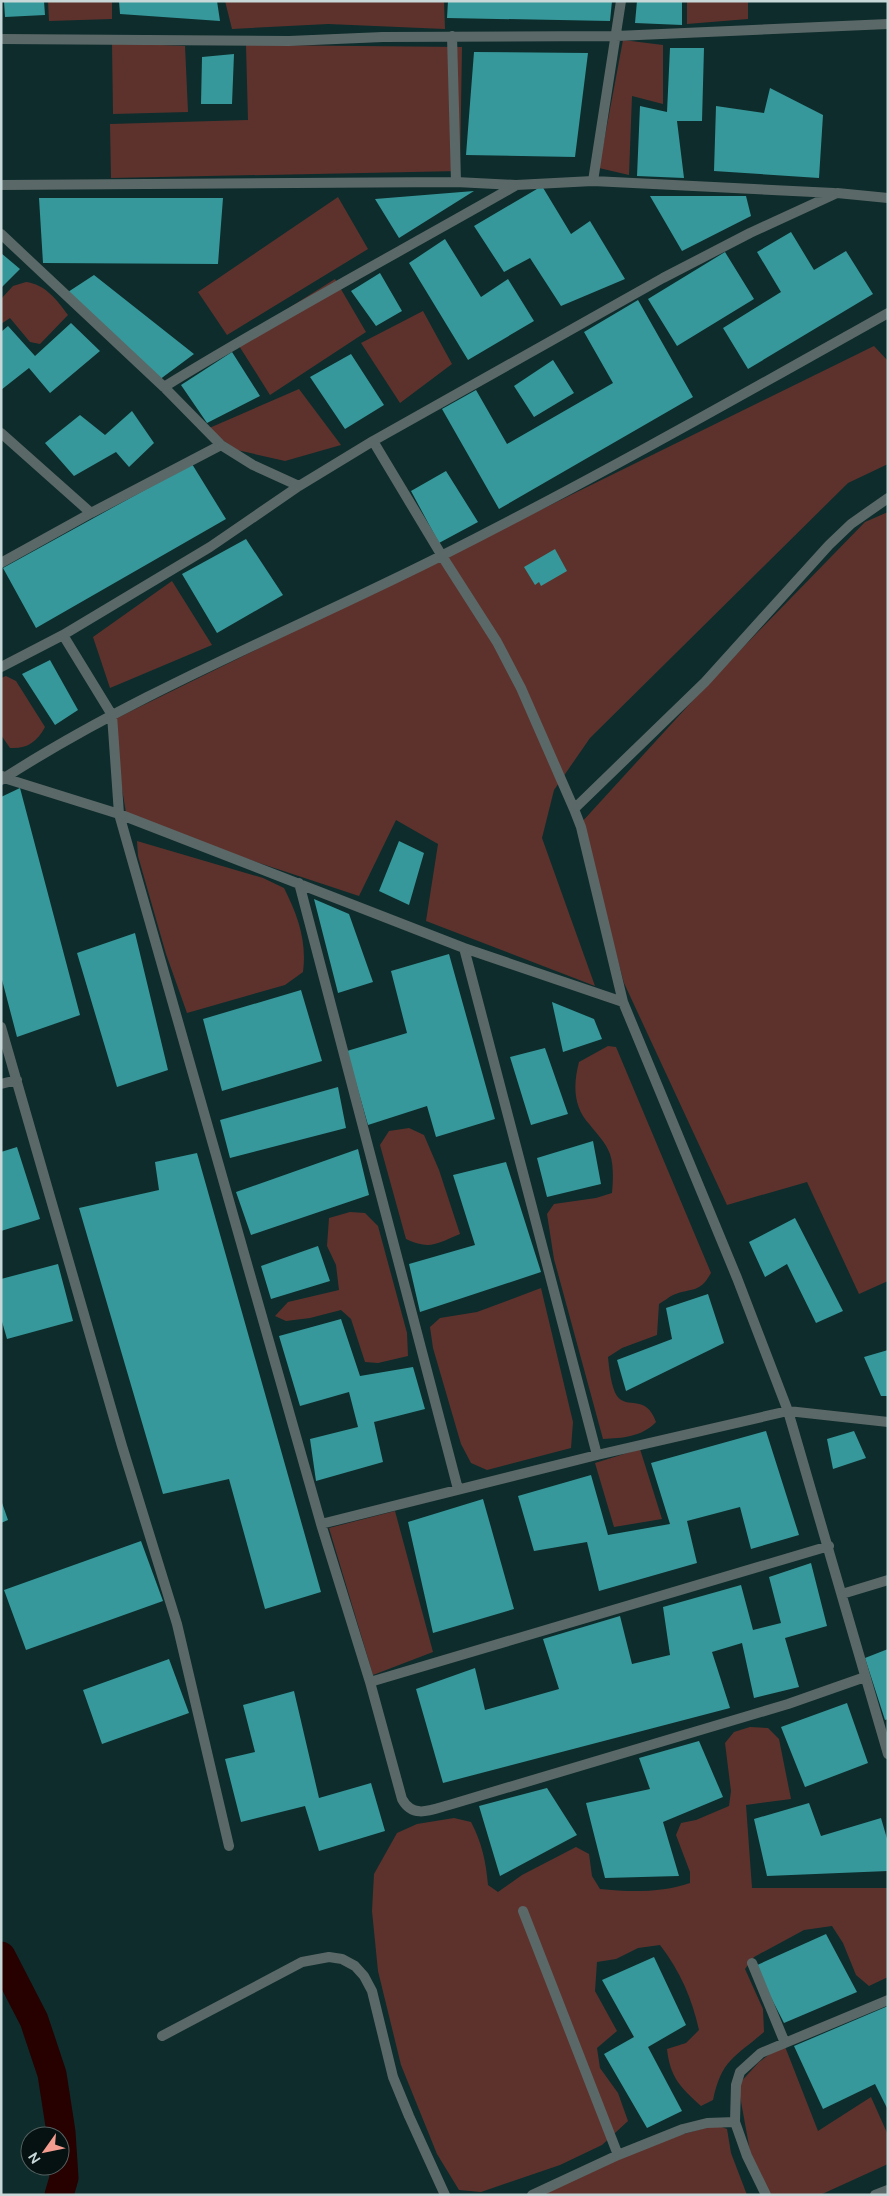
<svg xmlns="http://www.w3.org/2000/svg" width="889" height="2196" font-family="Ubuntu,sans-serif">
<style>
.green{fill:#5d322c}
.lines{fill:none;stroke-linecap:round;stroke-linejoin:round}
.river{stroke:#270000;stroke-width:29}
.building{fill:#36989a}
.minor{stroke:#5b6868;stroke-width:10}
</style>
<rect width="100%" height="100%" fill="#0e2c2c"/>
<path class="green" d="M 48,1 L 112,1 L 112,19 L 49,21 Z
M 225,1 L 444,1 L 445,29 L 328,24 L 232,29 Z
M 687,1 L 748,1 L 748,19 L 687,24 Z
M 623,40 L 663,45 L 663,104 L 632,96 L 629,175 L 599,168 Z
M 112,43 L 185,46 L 188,112 L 113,114 Z
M 246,45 L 462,47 L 460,171 L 111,178 L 110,124 L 248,120 Z
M 338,197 L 368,249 L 227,335 L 198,292 Z
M 335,279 L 366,332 L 270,395 L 236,341 Z
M 26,282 C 45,284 57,300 68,315 L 40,344 L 30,342 L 10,318 L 1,324 L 1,299 L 13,286 Z
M 423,311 L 452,364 L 400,403 L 361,343 Z
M 874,346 L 888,361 L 888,464 L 848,483 L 590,738 L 554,790 L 542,838 L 595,986 L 426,921 L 438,844 L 396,820 L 359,896 L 127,819 L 111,721 Z
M 299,389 L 341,445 L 285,461 L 237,450 L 207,429 Z
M 888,512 L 888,1281 L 859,1294 L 807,1182 L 727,1205 L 624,983 L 581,823 L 718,673 L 865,522 Z
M 172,581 L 212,645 L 110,688 L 93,637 Z
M 6,676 L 16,681 L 45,727 C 37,742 27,749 10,748 L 1,735 L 1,678 Z
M 137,841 L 263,878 L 284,888 C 298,916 307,941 303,972 L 285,985 L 187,1013 L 166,954 L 138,856 Z
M 608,1046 L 616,1047 L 711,1273 C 699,1294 693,1287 673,1295 C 669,1297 664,1301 659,1304 L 657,1335 L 622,1348 L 608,1357 C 609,1367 611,1387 617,1396 C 627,1410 646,1393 656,1422 C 642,1437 622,1438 603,1439 L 554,1259 L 547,1214 L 554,1204 L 596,1198 L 612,1193 C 613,1181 614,1166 610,1154 C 606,1143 597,1134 590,1125 C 573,1107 573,1085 579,1062 Z
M 409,1128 L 424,1135 L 439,1170 L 460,1234 C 436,1244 430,1250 406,1239 L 380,1145 L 389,1131 Z
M 350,1212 L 365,1213 L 378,1226 L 407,1333 L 408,1356 L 378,1363 L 365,1362 L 351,1319 L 341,1310 L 310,1318 L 286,1321 L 275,1316 L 288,1302 L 339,1290 L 336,1265 L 327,1246 L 329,1218 Z
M 541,1288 L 573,1422 L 571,1448 L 487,1470 L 471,1463 L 461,1444 L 433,1348 L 430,1327 L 440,1318 L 477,1312 Z
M 640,1449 L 662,1519 L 614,1527 L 595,1463 Z
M 395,1511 L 433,1652 L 373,1675 L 329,1528 Z
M 750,1727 L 768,1728 L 779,1739 L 791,1799 L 746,1805 L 752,1888 L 888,1888 L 888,1977 L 869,1986 L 856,1975 L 843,1943 L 832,1926 L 804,1930 L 754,1957 L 745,1969 L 763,2009 L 764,2032 C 734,2058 722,2059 713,2100 L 701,2106 C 680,2087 670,2077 667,2049 L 686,2043 L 699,2030 C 692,1998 680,1971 660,1945 L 638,1948 L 616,1959 L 597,1962 L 595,1991 L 617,2031 L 597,2048 L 600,2068 L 618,2093 L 628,2121 L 602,2145 L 560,2165 L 481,2192 L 459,2190 L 437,2154 L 401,2065 L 378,1971 L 372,1911 L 374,1874 L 397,1833 L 417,1824 L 454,1818 L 471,1822 C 482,1843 486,1862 488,1885 L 498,1892 L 522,1875 L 576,1847 L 589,1854 L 592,1876 L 600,1889 C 629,1892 662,1893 690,1883 L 690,1872 L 676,1835 L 681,1823 L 696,1820 L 729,1806 L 731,1791 L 725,1743 L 734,1732 Z
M 784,2044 L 818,2131 L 871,2097 L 888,2135 L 888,2164 L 820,2195 L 767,2195 L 750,2151 L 738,2085 L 759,2062 Z
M 716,2125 L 727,2129 L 731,2153 L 747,2195 L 538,2195 L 655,2142 Z"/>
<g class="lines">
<path class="river" d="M 1,1956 L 34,2020 L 52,2074 L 61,2132 L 64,2178 L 59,2195"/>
</g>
<path class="building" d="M 4,1 L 44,1 L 45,15 L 5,17 Z
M 119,1 L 217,1 L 220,21 L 120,14 Z
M 448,1 L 612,1 L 610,21 L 447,18 Z
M 637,1 L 682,1 L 682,25 L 635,23 Z
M 670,48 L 704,48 L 702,121 L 677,121 L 684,178 L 637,176 L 640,106 L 667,112 Z
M 474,52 L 588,53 L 575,157 L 466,155 Z
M 234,54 L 232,104 L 201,104 L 202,57 Z
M 770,88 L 823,115 L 819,178 L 714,171 L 716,106 L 764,113 Z
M 542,186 L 571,234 L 590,221 L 625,279 L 561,306 L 530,258 L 504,272 L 474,226 Z
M 474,191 L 399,238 L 375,199 Z
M 650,196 L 746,196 L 751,216 L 682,251 Z
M 39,198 L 223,198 L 218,264 L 43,263 Z
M 791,232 L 814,270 L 846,251 L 873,294 L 748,369 L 723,328 L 781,292 L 757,252 Z
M 445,239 L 481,297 L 508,279 L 534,321 L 468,360 L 409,263 Z
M 725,252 L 754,299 L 677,346 L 648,299 Z
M 1,253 L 20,269 L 1,288 Z
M 380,273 L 402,311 L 376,326 L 351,291 Z
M 94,275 L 194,354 L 159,380 L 68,292 Z
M 638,300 L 693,397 L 499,509 L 442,409 L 476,390 L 507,444 L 613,383 L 584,332 Z
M 71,323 L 100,351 L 50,393 L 29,368 L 1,390 L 1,332 L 8,326 L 35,356 Z
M 232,352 L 260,396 L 207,423 L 181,385 Z
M 351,354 L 384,405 L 345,429 L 310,377 Z
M 553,360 L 574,393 L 534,417 L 514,386 Z
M 132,411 L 154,443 L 129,467 L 116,452 L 74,476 L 45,443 L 80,415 L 105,435 Z
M 192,464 L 226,519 L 36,628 L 3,568 Z
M 446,471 L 478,522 L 439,543 L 411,491 Z
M 246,539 L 283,595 L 217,633 L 182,574 Z
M 555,549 L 567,571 L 541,586 L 539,582 L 535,585 L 524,567 Z
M 50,660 L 78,710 L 55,725 L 22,674 Z
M 20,788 L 80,1015 L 17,1037 L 1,976 L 1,797 Z
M 399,841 L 424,853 L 409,905 L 379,891 Z
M 314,899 L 349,914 L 373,982 L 338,993 Z
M 135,933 L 168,1070 L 117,1087 L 77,953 Z
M 449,954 L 495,1119 L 436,1137 L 427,1106 L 368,1125 L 347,1051 L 407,1033 L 391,971 Z
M 301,990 L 322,1061 L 222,1091 L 203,1019 Z
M 552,1002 L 594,1019 L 602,1039 L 563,1052 Z
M 545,1048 L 568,1114 L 531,1125 L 510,1057 Z
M 338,1087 L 346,1128 L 230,1158 L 220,1120 Z
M 593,1141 L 601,1184 L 547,1197 L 537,1158 Z
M 17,1147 L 40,1219 L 1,1231 L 1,1152 Z
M 358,1149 L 369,1195 L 251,1235 L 236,1192 Z
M 197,1153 L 321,1592 L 265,1609 L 229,1479 L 163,1494 L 79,1208 L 159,1190 L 155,1162 Z
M 506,1162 L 541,1272 L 420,1312 L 409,1264 L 475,1245 L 453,1175 Z
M 795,1218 L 843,1311 L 816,1323 L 787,1264 L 765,1277 L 749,1242 Z
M 318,1246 L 330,1281 L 271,1299 L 261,1266 Z
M 58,1264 L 73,1321 L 7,1339 L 1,1318 L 1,1279 Z
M 708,1294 L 724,1343 L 626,1391 L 617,1360 L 672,1339 L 666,1308 Z
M 341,1319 L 360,1376 L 413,1367 L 425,1409 L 374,1422 L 383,1462 L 316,1481 L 310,1439 L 358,1427 L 349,1392 L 300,1406 L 279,1336 Z
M 888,1350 L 888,1396 L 881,1396 L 864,1357 Z
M 766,1431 L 799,1535 L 751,1549 L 740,1507 L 687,1521 L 697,1563 L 599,1591 L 587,1542 L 534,1551 L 518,1496 L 591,1475 L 608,1535 L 670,1524 L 651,1463 Z
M 854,1431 L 866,1458 L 833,1469 L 827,1439 Z
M 483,1499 L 514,1609 L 433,1633 L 408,1522 Z
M 1,1500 L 8,1520 L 1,1523 Z
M 141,1541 L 163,1601 L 26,1650 L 4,1590 Z
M 811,1563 L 827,1626 L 785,1638 L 799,1687 L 754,1698 L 742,1643 L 712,1652 L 730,1708 L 443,1783 L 416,1689 L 475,1668 L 485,1710 L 559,1689 L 543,1639 L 620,1616 L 632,1664 L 670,1655 L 663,1607 L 741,1585 L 753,1630 L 781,1623 L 769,1577 Z
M 888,1649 L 888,1719 L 885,1720 L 865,1658 Z
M 169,1659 L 189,1713 L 102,1744 L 83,1690 Z
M 294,1691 L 319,1798 L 371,1783 L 385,1831 L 319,1851 L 305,1806 L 241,1822 L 225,1759 L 255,1752 L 243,1705 Z
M 847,1703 L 868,1763 L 805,1787 L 781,1727 Z
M 699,1741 L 723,1797 L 663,1822 L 679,1876 L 605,1878 L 586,1803 L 650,1789 L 639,1758 Z
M 547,1788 L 577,1835 L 500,1876 L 479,1806 Z
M 809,1803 L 821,1836 L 881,1818 L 888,1842 L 888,1871 L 767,1876 L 754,1819 Z
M 826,1934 L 857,1992 L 784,2023 L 755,1966 Z
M 654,1957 L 686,2025 L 648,2047 L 682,2111 L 647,2128 L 604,2054 L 634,2037 L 602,1980 Z
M 888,2006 L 888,2110 L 875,2084 L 823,2109 L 794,2046 Z"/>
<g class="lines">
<path class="minor" d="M 452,36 L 456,182
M 1,39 L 289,41 L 383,37 L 616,36 L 888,24
M 593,181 L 621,1
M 1,185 L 456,182 L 516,185 L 593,181 L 834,193
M 1,234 L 164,387 L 221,445 L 253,465 L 299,486
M 164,387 C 279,316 398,253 515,186
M 1,433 L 91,513
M 373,441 L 442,556 L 497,642 L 521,688 L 574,809 L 581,827 L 623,1002 L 737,1278 L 788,1411 L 888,1422
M 1,563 L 91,513 L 221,445
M 63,635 L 112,715 L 119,814 L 321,1524 L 597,1455 L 788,1411 L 888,1754
M 1,667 L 63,635 L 210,547 L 299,486 L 373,441 L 663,278 L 750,233 L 837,193 L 888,198
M 2,776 L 4,778 L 119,814 L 464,948 L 623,1002
M 1,780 C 139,691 294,630 441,556 C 592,480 740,396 888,313
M 574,809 L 705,682 L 829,545 L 851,524 L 888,498
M 299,883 L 458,1489
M 464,948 L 597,1455
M 1,1027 L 122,1446 L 177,1624 L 229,1846
M 1,1084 L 17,1080
M 321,1524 L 370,1682 L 402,1799 C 413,1819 431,1810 449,1805 L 788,1704 L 865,1677
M 842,1594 L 888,1580
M 370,1682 L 829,1546
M 523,1911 L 618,2155
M 752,1963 L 785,2043
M 162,2036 L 302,1962 L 329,1957 L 342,1959 L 355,1966 L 364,1976 L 372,1991 L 393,2077 L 409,2116 L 445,2195
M 532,2195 L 618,2155 L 683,2129 L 707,2123 L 735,2122
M 766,2195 L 747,2156 L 735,2122 L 736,2085 L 740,2072 L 761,2053 L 888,2000
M 875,2195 L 888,2190"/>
</g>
<rect width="889" height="2196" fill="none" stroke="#c8d8d8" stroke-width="5"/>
<g transform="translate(45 2151) rotate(237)"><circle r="24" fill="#061212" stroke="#546161"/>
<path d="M0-4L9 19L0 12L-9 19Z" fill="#f59c90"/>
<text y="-8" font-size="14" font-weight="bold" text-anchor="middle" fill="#c8d8d8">N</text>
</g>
</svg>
